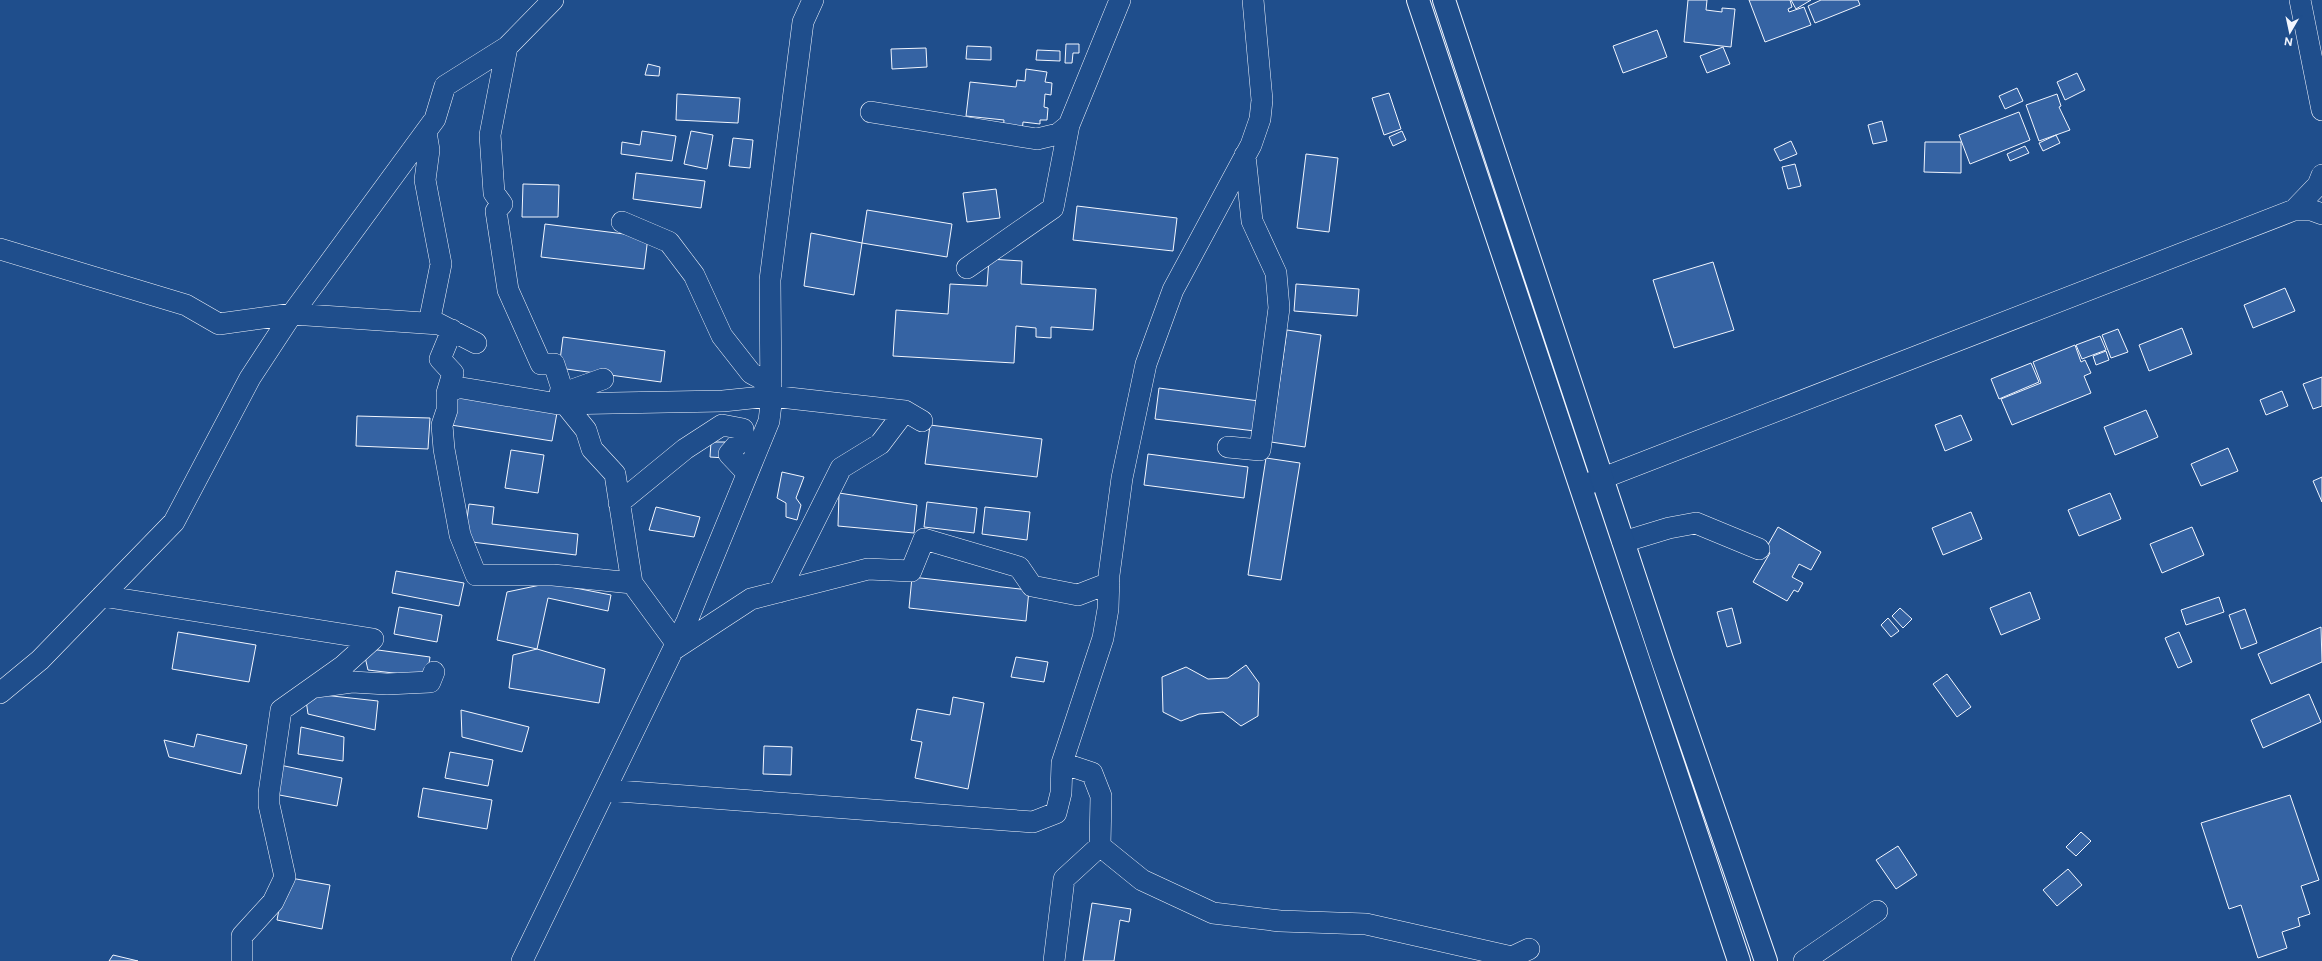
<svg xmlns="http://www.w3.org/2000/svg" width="2322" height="961" font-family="Figtree,sans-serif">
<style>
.building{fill:#3563a3;stroke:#f2f6ff}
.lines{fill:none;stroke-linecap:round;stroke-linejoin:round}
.minor-casing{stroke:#f2f6ff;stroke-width:22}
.major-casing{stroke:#f2f6ff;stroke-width:24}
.minor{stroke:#1f4e8c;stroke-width:21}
.major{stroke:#1f4e8c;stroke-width:22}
</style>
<rect width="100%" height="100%" fill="#1f4e8c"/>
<path class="building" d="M 1688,0 L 1707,0 L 1706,10 L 1722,12 L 1722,8 L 1735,9 L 1731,47 L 1684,42 Z
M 1749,0 L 1790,0 L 1792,7 L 1788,9 L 1789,12 L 1804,7 L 1811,25 L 1765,42 Z
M 1791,0 L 1811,0 L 1796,9 Z
M 1821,0 L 1858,0 L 1860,5 L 1815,23 L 1808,6 Z
M 1657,30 L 1667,57 L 1623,73 L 1613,46 Z
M 1066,44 L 1079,44 L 1079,53 L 1073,53 L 1072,63 L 1065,63 Z
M 967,46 L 991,47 L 991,60 L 966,59 Z
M 1723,47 L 1730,64 L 1707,73 L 1700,56 Z
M 926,48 L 927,67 L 892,69 L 891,49 Z
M 1037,50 L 1060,51 L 1060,61 L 1036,60 Z
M 648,64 L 660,67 L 659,76 L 645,75 Z
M 1026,69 L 1047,72 L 1045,82 L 1052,83 L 1051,95 L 1045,94 L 1044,107 L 1048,108 L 1047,120 L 1040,120 L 1040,124 L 1023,122 L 1022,133 L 1003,130 L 1004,120 L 966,116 L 970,82 L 1016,87 L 1017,80 L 1025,81 Z
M 2077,73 L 2085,90 L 2065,100 L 2057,82 Z
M 2017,88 L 2023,101 L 2005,109 L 1999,96 Z
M 1389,93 L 1401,129 L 1384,135 L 1372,98 Z
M 677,94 L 740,98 L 738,123 L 676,120 Z
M 2057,94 L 2061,106 L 2059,107 L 2070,130 L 2039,141 L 2026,105 Z
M 2019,112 L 2030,140 L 1970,164 L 1959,135 Z
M 1882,121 L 1887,141 L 1873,144 L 1868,125 Z
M 642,131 L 676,136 L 672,161 L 621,154 L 622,142 L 640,145 Z
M 691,131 L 713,135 L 707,169 L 684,164 Z
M 1402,131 L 1406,140 L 1393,146 L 1389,137 Z
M 2056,135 L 2060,143 L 2043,151 L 2039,143 Z
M 733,138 L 753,140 L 750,168 L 729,166 Z
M 1791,141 L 1797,154 L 1780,161 L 1774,149 Z
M 1925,142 L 1961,142 L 1961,173 L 1924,172 Z
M 2025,146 L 2029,153 L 2010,161 L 2007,154 Z
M 1306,154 L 1338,158 L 1329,232 L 1297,228 Z
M 1795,164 L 1801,186 L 1788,189 L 1782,167 Z
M 636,173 L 705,181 L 701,208 L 633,199 Z
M 523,184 L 559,185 L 558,217 L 522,217 Z
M 996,189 L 1000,218 L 967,222 L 963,193 Z
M 1077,206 L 1177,218 L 1173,251 L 1073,240 Z
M 867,210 L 952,224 L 947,257 L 862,243 Z
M 545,224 L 648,237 L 644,269 L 541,257 Z
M 811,233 L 862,243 L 854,295 L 804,286 Z
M 989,259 L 1022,261 L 1021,284 L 1096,289 L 1093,330 L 1051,327 L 1051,338 L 1036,337 L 1036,328 L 1016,326 L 1014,363 L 893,356 L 896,310 L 948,314 L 950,284 L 987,286 Z
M 1713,262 L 1734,330 L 1674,348 L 1653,280 Z
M 1296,284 L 1359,289 L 1357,316 L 1294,311 Z
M 2285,288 L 2295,311 L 2253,328 L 2244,305 Z
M 2182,328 L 2192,354 L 2149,371 L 2139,345 Z
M 2118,329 L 2128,352 L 2111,358 L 2102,335 Z
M 1287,330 L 1321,335 L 1305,447 L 1271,442 Z
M 2100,336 L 2106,350 L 2082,359 L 2076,345 Z
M 563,337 L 665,351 L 661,382 L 559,368 Z
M 2075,345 L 2081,362 L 2085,360 L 2091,373 L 2084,376 L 2091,393 L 2012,425 L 2001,399 L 2041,383 L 2033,362 Z
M 2106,351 L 2109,360 L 2096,365 L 2093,356 Z
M 2031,363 L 2039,382 L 1999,399 L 1991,379 Z
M 2322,377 L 2322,406 L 2313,409 L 2303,384 Z
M 1159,388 L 1259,401 L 1255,431 L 1155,419 Z
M 457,391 L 558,407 L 552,441 L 451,425 Z
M 2282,391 L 2288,406 L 2266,415 L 2260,400 Z
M 2146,410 L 2158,437 L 2115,455 L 2104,427 Z
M 1961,415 L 1972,440 L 1945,451 L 1935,425 Z
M 357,416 L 430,418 L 428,449 L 356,446 Z
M 930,425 L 1042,439 L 1037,477 L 925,464 Z
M 711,442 L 725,442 L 725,458 L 710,457 Z
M 2228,448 L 2238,471 L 2201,486 L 2191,464 Z
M 511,450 L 544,455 L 538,493 L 505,488 Z
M 1148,454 L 1248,467 L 1244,498 L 1144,485 Z
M 1266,458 L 1300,463 L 1281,580 L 1248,575 Z
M 782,472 L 804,477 L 796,498 L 801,505 L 797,520 L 786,517 L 786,503 L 777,498 Z
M 2322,477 L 2322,502 L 2313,481 Z
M 839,493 L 917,505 L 914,533 L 838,526 Z
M 2110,493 L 2121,519 L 2079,536 L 2068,510 Z
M 927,502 L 977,508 L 974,533 L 924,527 Z
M 469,504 L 494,507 L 492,524 L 578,534 L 576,555 L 464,541 Z
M 656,507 L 700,517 L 694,537 L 649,530 Z
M 985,507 L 1030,512 L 1027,540 L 982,534 Z
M 1971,512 L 1982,539 L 1943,555 L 1932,528 Z
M 1778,527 L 1821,552 L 1811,570 L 1799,564 L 1792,577 L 1803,583 L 1798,592 L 1794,590 L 1787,601 L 1753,582 L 1770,553 L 1765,550 Z
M 2192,527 L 2204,555 L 2162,573 L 2150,544 Z
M 396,571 L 464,583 L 459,606 L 392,593 Z
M 912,577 L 1029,590 L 1026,621 L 909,608 Z
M 550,583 L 611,595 L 608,611 L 548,598 L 537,649 L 497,640 L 507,592 Z
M 2030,592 L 2040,619 L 2001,635 L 1990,608 Z
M 2219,597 L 2224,612 L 2186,625 L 2181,610 Z
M 399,607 L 442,615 L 437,642 L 394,634 Z
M 1732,608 L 1741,643 L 1727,647 L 1717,612 Z
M 1900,608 L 1912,619 L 1903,628 L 1892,616 Z
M 2245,609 L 2257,643 L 2241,649 L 2229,615 Z
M 1888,618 L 1899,631 L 1891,637 L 1881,625 Z
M 2321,627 L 2322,662 L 2271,684 L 2258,654 Z
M 178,632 L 256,645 L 249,682 L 172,669 Z
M 2179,632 L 2192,662 L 2178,668 L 2165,638 Z
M 363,648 L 430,657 L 427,677 L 368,670 Z
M 537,649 L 605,669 L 599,703 L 509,688 L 513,655 Z
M 1016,657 L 1048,662 L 1044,682 L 1011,677 Z
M 1246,665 L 1259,683 L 1258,716 L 1241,726 L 1223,712 L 1199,714 L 1181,721 L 1163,712 L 1162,677 L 1186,667 L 1208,679 L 1228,678 Z
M 1947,674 L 1971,707 L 1957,717 L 1933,684 Z
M 305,693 L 378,701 L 375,730 L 308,714 Z
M 2309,694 L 2321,722 L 2263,748 L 2251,720 Z
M 953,697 L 984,703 L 968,789 L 915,778 L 922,742 L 911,740 L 917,709 L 950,715 Z
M 461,710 L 529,727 L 522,752 L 462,737 Z
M 301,727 L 344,737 L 343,761 L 298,754 Z
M 197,734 L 247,745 L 241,774 L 169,757 L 164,740 L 194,747 Z
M 764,746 L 792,747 L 791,775 L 763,774 Z
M 450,752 L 493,760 L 488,786 L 445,778 Z
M 275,764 L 342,778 L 337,806 L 269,793 Z
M 423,788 L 492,800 L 487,829 L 418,817 Z
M 2290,795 L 2319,880 L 2301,886 L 2310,914 L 2298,918 L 2300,926 L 2282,932 L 2287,948 L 2258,958 L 2241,905 L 2229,909 L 2201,823 Z
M 2081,832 L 2091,841 L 2076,856 L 2066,847 Z
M 1898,846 L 1917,875 L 1896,889 L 1876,860 Z
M 2068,869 L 2082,885 L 2057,906 L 2043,890 Z
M 285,877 L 330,885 L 322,929 L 277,920 Z
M 1092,903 L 1131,909 L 1129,922 L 1120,920 L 1114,961 L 1083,961 Z
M 113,955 L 138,961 L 109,961 Z"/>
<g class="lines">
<g class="minor-casing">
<path id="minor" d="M 553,0 L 507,47 L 490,135 L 494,193 L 502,204 L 496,211 L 508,290 L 541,364 L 554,364 L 562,389 L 572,390 L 603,379
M 2300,0 L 2322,110
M 871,112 L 1037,139 L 1058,134 L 1069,125 L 1120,0
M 426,132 L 429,150 L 425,180 L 441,264 L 429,323
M 2294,210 L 2318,185 L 2322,175
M 622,222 L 669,242 L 694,275 L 722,336 L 751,373 L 771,384
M 0,249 L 186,305 L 219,324 L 292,314 L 439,324 L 476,343
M 967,268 L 1053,208 L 1069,125
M 452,330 L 440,359 L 453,373 L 447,393 L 447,410 L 442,425 L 444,449 L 460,535 L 476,575 L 553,575 L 632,583 L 676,643
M 447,393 L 457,388 L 462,388 L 558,404 L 561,389
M 558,404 L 723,401 L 771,396 L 905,411
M 565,404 L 586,430 L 592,449 L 615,474 L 632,583
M 1228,447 L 1260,450 L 1279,308 L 1276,273 L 1252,221 L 1245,155
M 1585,485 L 2294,210 L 2311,210 L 2322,214
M 619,503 L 685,449 L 722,425 L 743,429 L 742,439 L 729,454 L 747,473
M 1623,542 L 1669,528 L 1696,523 L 1759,549
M 779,592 L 841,468 L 880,444 L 905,411 L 922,421
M 102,596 L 373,639 L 343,666 L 281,710 L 269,793 L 269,805 L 285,877 L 273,902 L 242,936 L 242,961
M 673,650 L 751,599 L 868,569 L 911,571 L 924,539 L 1019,567 L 1032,586 L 1078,595 L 1109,583
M 316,687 L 352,682 L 387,684 L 430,682 L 434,672
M 0,693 L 40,660 L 174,522 L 250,378 L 292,314 L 435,119 L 445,86 L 507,47
M 1062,763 L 1092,773 L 1101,796 L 1100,846 L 1142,880 L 1213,913 L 1280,921 L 1366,924 L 1512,957 L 1529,949
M 605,790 L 1033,822 L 1056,813 L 1061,793 L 1062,763 L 1103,638 L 1108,609 L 1109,575 L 1122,478 L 1146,364 L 1173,290 L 1251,145 L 1260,119 L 1262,100 L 1253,0
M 522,961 L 687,621 L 769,421 L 771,404 L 770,280 L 803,22 L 813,0
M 1054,961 L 1064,879 L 1100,846
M 1804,961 L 1877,911"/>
</g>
<g class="major-casing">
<path id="major" d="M 1418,0 L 1739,961
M 1444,0 L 1662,659 L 1766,961"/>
</g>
<use href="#minor" class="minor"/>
<use href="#major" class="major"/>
</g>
<g transform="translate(2290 32) rotate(189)" stroke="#1f4e8c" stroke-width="3" paint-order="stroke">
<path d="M0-3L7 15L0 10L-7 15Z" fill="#f2f6ff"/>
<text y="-6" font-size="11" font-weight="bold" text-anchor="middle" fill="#f2f6ff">N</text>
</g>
</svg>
